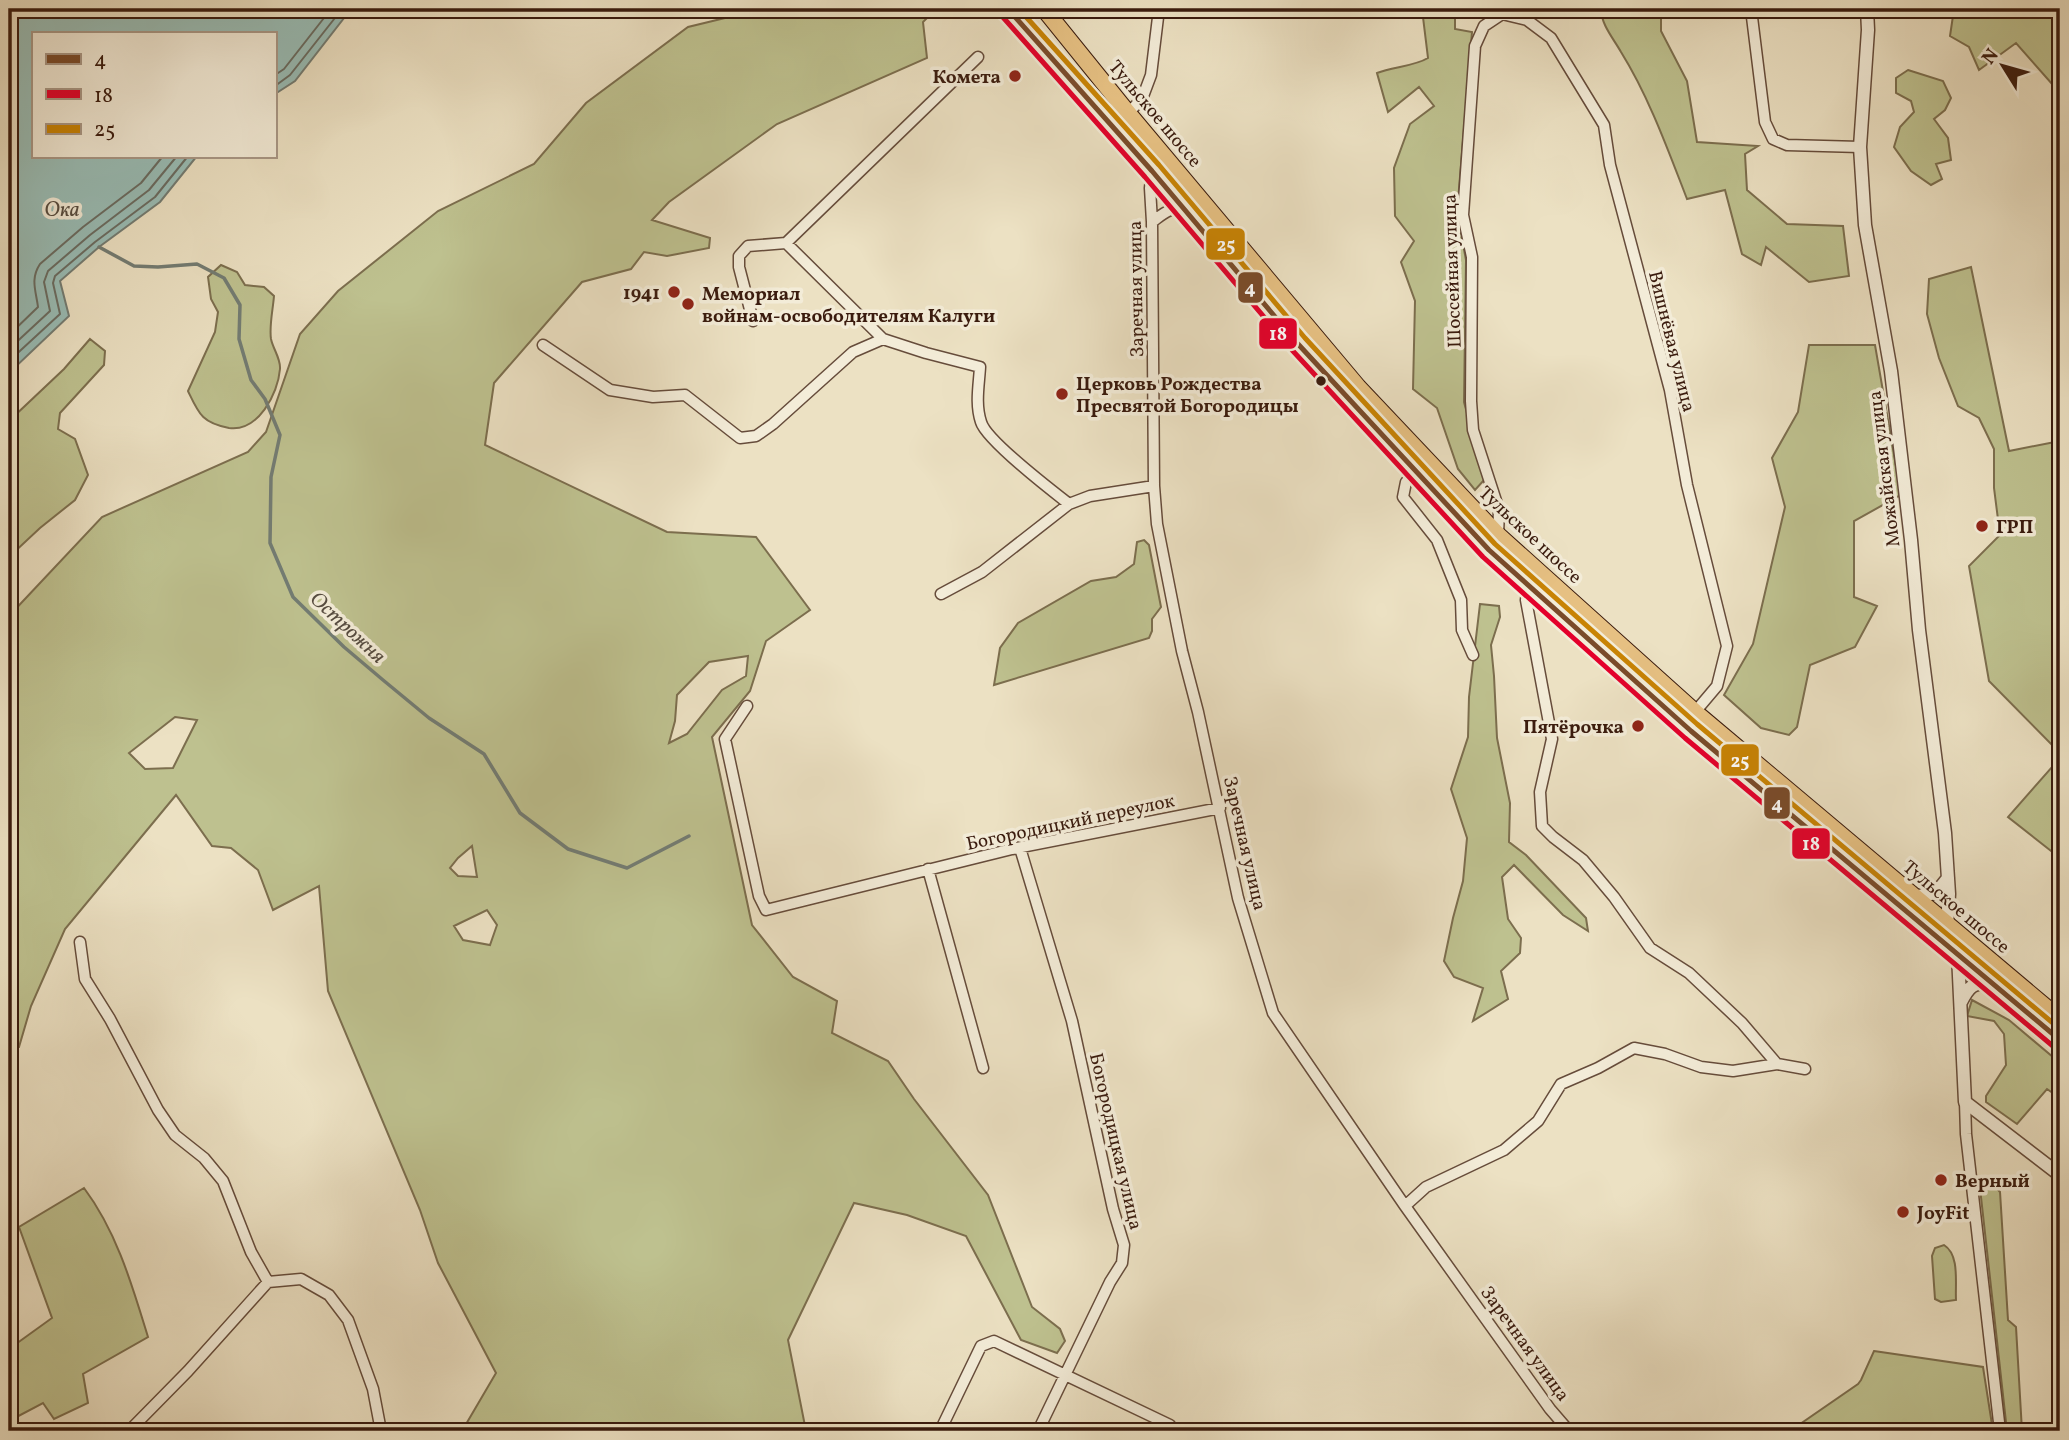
<svg xmlns="http://www.w3.org/2000/svg" width="2069" height="1440" font-family="Vollkorn,serif">
<style>
.green{fill:#bec18f;stroke:#7c6e4e;stroke-width:2;fill-rule:evenodd}
.water{fill:#99bdb6;stroke:#737c73;stroke-width:2}
.lines{fill:none;stroke-linecap:round;stroke-linejoin:round}
.shore{stroke:#6a6c62;stroke-width:2}
.stream{stroke:#737c73;stroke-width:3.5}
.minor-casing{stroke:#664c3b;stroke-width:13}
.tertiary-casing{stroke:#664c3b;stroke-width:15}
.primary-casing{stroke:#3a1b0e;stroke-width:18}
.minor{stroke:#f3ecd8;stroke-width:10}
.tertiary{stroke:#f3ecd8;stroke-width:12}
.primary{stroke:#e6c082;stroke-width:16}
.bus-1-casing{stroke:#f3ecd8;stroke-width:10}
.bus-2-casing{stroke:#f3ecd8;stroke-width:10}
.bus-3-casing{stroke:#f3ecd8;stroke-width:10}
.bus-1{stroke:#7a4b2a;stroke-width:5}
.bus-2{stroke:#e4002b;stroke-width:5}
.bus-3{stroke:#c88304;stroke-width:5}
.poi-dot{fill:#8f2418;stroke:#f3ecd8;stroke-width:2.5}
.bus-dot{fill:#3a1b0e;stroke:#f3ecd8;stroke-width:2.5}
.labels{text-anchor:middle;stroke-width:7;stroke-linejoin:round;paint-order:stroke}
.poi-label{font-size:19px;font-weight:bold;fill:#3a1b0e;stroke:#f3ecd8;text-anchor:start}
.street-label{font-size:19px;fill:#3a1b0e;stroke:#f3ecd8}
.water-label{font-size:21px;font-style:italic;fill:#564c40;stroke:#f3ecd8}
.line-badge{stroke:#f3ecd8;stroke-width:2.5}
.badge-label{font-size:19px;text-anchor:middle;font-weight:bold;fill:#fff}
</style>
<rect width="100%" height="100%" fill="#ece1c3"/>
<filter id="stains"><feTurbulence type="fractalNoise" baseFrequency=".00286" numOctaves="4"/><feColorMatrix values="0 0 0 0 .2 0 0 0 0 .09 0 0 0 0 .02 0 0 0 .5 -.17"/></filter>
<radialGradient id="worn" r=".72"><stop offset=".6" stop-color="#630" stop-opacity="0"/><stop offset="1" stop-color="#630" stop-opacity=".3"/></radialGradient>
<path class="green" d="M 762,9 L 925,9 L 932,13 L 923,22 L 927,58 L 777,124 L 669,202 L 652,220 L 710,238 L 709,248 L 667,256 L 644,252 L 631,269 L 582,282 L 494,383 L 485,445 L 667,532 L 756,537 L 810,610 L 766,641 L 750,691 L 712,737 L 752,925 L 793,977 L 837,1001 L 832,1033 L 888,1061 L 914,1099 L 988,1195 L 1032,1307 L 1060,1329 L 1065,1341 L 1057,1353 L 1021,1340 L 966,1236 L 907,1215 L 854,1203 L 788,1340 L 806,1431 L 462,1431 L 496,1373 L 438,1263 L 420,1210 L 328,991 L 319,886 L 273,910 L 258,870 L 231,848 L 212,846 L 176,795 L 65,929 L 31,1006 L 19,1047 L 9,1046 L 9,616 L 102,517 L 248,452 L 266,432 L 300,334 L 338,291 L 438,211 L 534,164 L 586,103 L 688,27 ZM 748,656 L 746,676 L 722,690 L 687,734 L 669,743 L 675,721 L 677,695 L 709,662 ZM 175,717 L 197,720 L 173,768 L 145,769 L 129,753 ZM 472,846 L 477,877 L 458,876 L 450,868 L 458,858 ZM 487,910 L 497,925 L 490,945 L 463,940 L 454,926 Z
M 1422,9 L 1455,9 L 1455,29 L 1472,32 L 1457,213 L 1466,260 L 1464,402 L 1485,479 L 1475,490 L 1458,469 L 1437,408 L 1413,389 L 1415,301 L 1401,262 L 1414,241 L 1395,216 L 1394,168 L 1410,124 L 1434,106 L 1419,87 L 1388,112 L 1377,73 C 1393,67 1415,66 1428,58 Z
M 1601,9 L 1661,9 L 1661,31 L 1687,81 L 1697,142 L 1758,146 L 1745,154 L 1747,190 L 1787,224 L 1843,226 L 1849,276 L 1809,282 L 1766,247 L 1761,265 L 1742,254 L 1725,190 L 1687,199 C 1668,150 1649,97 1621,52 C 1613,38 1601,24 1601,9 Z
M 1954,9 L 2060,9 L 2060,93 L 2016,43 L 1979,70 L 1969,47 L 1950,36 Z
M 1908,70 L 1943,81 L 1951,98 L 1945,110 L 1934,119 L 1948,138 L 1951,160 L 1936,164 L 1942,179 L 1931,185 L 1911,171 L 1894,147 L 1900,127 L 1914,112 L 1911,101 L 1896,93 L 1896,78 Z
M 221,265 L 237,272 L 245,285 L 264,287 L 274,296 C 273,309 269,326 271,339 C 273,349 281,359 280,369 C 278,394 258,432 229,428 C 202,423 199,414 188,391 L 215,332 L 218,312 L 211,299 L 208,277 Z
M 1971,267 L 2009,451 L 2060,441 L 2060,753 L 1989,681 L 1969,566 L 2000,535 L 1994,488 L 1994,449 L 1979,418 L 1958,406 L 1939,358 L 1927,314 L 1929,279 Z
M 90,339 L 105,351 L 104,365 L 60,413 L 58,429 L 75,439 L 88,475 L 75,500 L 40,528 L 9,557 L 9,421 L 64,369 Z
M 1809,345 L 1875,345 L 1901,495 L 1854,521 L 1854,597 L 1877,606 L 1855,647 L 1810,665 L 1797,727 L 1789,735 L 1761,728 L 1724,695 L 1753,644 L 1785,507 L 1772,458 L 1798,412 Z
M 1144,540 L 1149,545 L 1161,607 L 1152,619 L 1152,631 L 1149,638 L 994,685 L 1000,648 L 1018,623 L 1091,581 L 1116,577 L 1134,564 L 1137,542 Z
M 1480,604 L 1499,606 L 1500,617 L 1491,645 L 1494,676 L 1497,738 L 1510,803 L 1509,842 L 1526,855 L 1586,918 L 1588,931 L 1563,915 L 1514,865 L 1502,877 L 1508,919 L 1521,938 L 1520,953 L 1501,971 L 1508,999 L 1473,1021 L 1483,988 L 1454,977 L 1444,961 L 1453,918 L 1463,881 L 1467,838 L 1451,789 L 1468,737 L 1469,697 Z
M 2060,758 L 2060,858 L 2008,817 Z
M 1972,1000 L 2009,1020 L 2060,1063 L 2060,1098 L 2047,1089 L 2017,1124 L 1986,1102 L 1986,1096 L 2006,1065 L 2004,1034 L 1994,1021 L 1967,1016 Z
M 1989,1179 L 2000,1192 L 2008,1320 L 2016,1327 L 2022,1431 L 2007,1431 L 1980,1188 Z
M 84,1188 C 117,1232 132,1285 148,1337 L 83,1374 L 88,1403 L 54,1419 L 43,1403 L 9,1421 L 9,1349 L 52,1318 L 19,1227 Z
M 1944,1245 C 1960,1255 1955,1283 1956,1300 L 1941,1302 L 1935,1299 L 1932,1256 L 1935,1248 Z
M 1874,1351 L 1983,1367 L 1993,1431 L 1790,1431 L 1858,1384 L 1861,1380 Z"/>
<path class="water" d="M 9,9 L 351,9 L 295,81 L 275,94 L 275,33 L 33,33 L 33,156 L 197,156 L 160,202 L 99,247 L 60,281 L 69,316 L 9,373 Z"/>
<g class="lines">
<path class="shore" d="M 275,75 L 284,69 L 331,9
M 275,86 L 290,75 L 342,9
M 9,335 L 38,307 C 36,291 30,279 40,264 L 83,227 L 141,183 L 163,156
M 9,349 L 50,311 L 44,282 L 48,271 L 90,235 L 149,190 L 177,156
M 9,361 L 60,314 L 53,283 L 55,276 L 95,242 L 155,197 L 188,156"/>
<path class="stream" d="M 99,247 L 134,266 L 158,267 L 197,264 L 224,278 L 240,305 L 239,339 L 251,380 L 265,399 L 280,435 L 271,477 L 270,543 L 293,597 L 344,647 L 383,680 L 429,718 L 484,754 L 520,813 L 568,849 L 627,868 L 689,836"/>
<g class="minor-casing">
<path id="minor" d="M 1751,9 L 1765,122 L 1773,139 L 1787,145 L 1860,147
M 1128,113 L 1142,99 L 1151,75 L 1159,9
M 1152,171 L 1150,188 L 1152,222 L 1154,486 L 1157,524 L 1182,651 L 1198,712 L 1238,898 L 1273,1013 L 1405,1206 L 1550,1409 L 1569,1431
M 1152,222 C 1163,214 1172,205 1186,211
M 786,243 L 978,57
M 883,339 L 926,353 L 980,367 C 979,385 975,404 981,422 C 986,440 1051,490 1069,504
M 543,345 L 610,390 L 653,397 L 685,395 L 740,438 L 756,436 L 773,424 L 853,352 L 883,339 L 786,243 L 748,246 L 739,256 L 739,267 L 753,321
M 1416,471 L 1406,482 L 1403,497 L 1437,540 L 1461,600 L 1462,630 L 1473,655
M 1498,535 L 1499,510 L 1473,430 L 1471,401 L 1472,257 L 1463,215 L 1475,46 L 1484,26 L 1502,14 L 1527,20 L 1551,38 L 1604,125 L 1610,165 L 1670,390 L 1687,485 L 1727,646 L 1717,686 L 1695,712
M 1528,585 L 1526,600 L 1552,739 L 1540,792 L 1542,826 L 1553,837 L 1583,860 L 1614,897 L 1650,948 L 1689,973 L 1742,1023 L 1777,1064
M 941,594 L 982,572 L 1069,504 L 1090,496 L 1154,486
M 747,706 L 725,739 L 759,896 L 766,910 L 1012,849 L 1220,808
M 1020,848 L 1072,1021 L 1113,1209 L 1124,1245 L 1122,1263 L 1110,1282 L 1038,1431
M 928,869 L 983,1068
M 80,942 L 85,979 L 110,1019 L 158,1110 L 175,1135 L 204,1158 L 223,1181 L 251,1252 L 268,1282
M 1965,1102 L 1966,1134 L 2000,1431
M 1405,1206 L 1426,1187 L 1504,1150 L 1538,1121 L 1561,1084 L 1598,1068 L 1634,1048 L 1665,1054 L 1701,1067 L 1733,1071 L 1777,1064 L 1805,1069
M 129,1431 L 188,1371 L 268,1282 L 301,1279 L 329,1295 L 348,1320 L 373,1389 L 381,1431
M 940,1431 L 981,1346 L 994,1341 L 1170,1425"/>
</g>
<g class="tertiary-casing">
<path id="tertiary" d="M 1867,9 L 1868,30 L 1860,147 L 1865,225 L 1891,371 L 1911,540 L 1919,630 L 1945,833 L 1949,894 L 1947,925
M 1913,897 L 1936,893 L 1948,878
M 1958,955 L 1965,1102 L 2060,1175
M 1961,1002 C 1969,986 1973,982 1992,983"/>
</g>
<g class="primary-casing">
<path id="primary" d="M 1008,9 L 1152,171 L 1298,344 L 1489,550 L 1691,731 L 2060,1040
M 1044,9 L 1128,113 L 1358,387 L 1498,535 L 1695,712 L 2060,1019"/>
</g>
<use href="#minor" class="minor"/>
<use href="#tertiary" class="tertiary"/>
<use href="#primary" class="primary"/>
<g class="bus-1-casing">
<path id="bus-1" d="M 1008,9 L 1152,171 L 1298,344 L 1489,550 L 1691,731 L 2060,1040"/>
</g>
<g class="bus-2-casing">
<path id="bus-2" d="M 1001,15 L 1145,177 L 1292,350 L 1483,557 L 1685,738 L 2054,1047"/>
</g>
<g class="bus-3-casing">
<path id="bus-3" d="M 1019,9 L 1159,165 L 1305,338 L 1495,544 L 1697,724 L 2060,1029"/>
</g>
<use href="#bus-1" class="bus-1"/>
<use href="#bus-2" class="bus-2"/>
<use href="#bus-3" class="bus-3"/>
</g>
<g class="poi-dot">
<circle cx="1015" cy="76" r="7"/>
<circle cx="674" cy="292" r="7"/>
<circle cx="688" cy="304" r="7"/>
<circle cx="1062" cy="394" r="7"/>
<circle cx="1982" cy="526" r="7"/>
<circle cx="1638" cy="726" r="7"/>
<circle cx="1941" cy="1180" r="7"/>
<circle cx="1903" cy="1212" r="7"/>
</g>
<circle class="bus-dot" cx="1321" cy="381" r="6"/>
<g class="labels">
<g class="poi-label">
<text x="1001" y="83" text-anchor="end">Комета</text>
<text x="660" y="299" text-anchor="end">1941</text>
<text x="702" y="300">Мемориал<tspan x="702" dy="22">войнам-освободителям Калуги</tspan></text>
<text x="1076" y="390">Церковь Рождества<tspan x="1076" dy="22">Пресвятой Богородицы</tspan></text>
<text x="1996" y="533">ГРП</text>
<text x="1624" y="733" text-anchor="end">Пятёрочка</text>
<text x="1955" y="1187">Верный</text>
<text x="1917" y="1219">JoyFit</text>
</g>
<g class="street-label">
<text transform="translate(1156 113) rotate(50)" y="7">Тульское шоссе</text>
<text transform="translate(1451 271) rotate(-92)" y="7">Шоссейная улица</text>
<text transform="translate(1135 289) rotate(-91)" y="7">Заречная улица</text>
<text transform="translate(1673 341) rotate(76)" y="7">Вишнёвая улица</text>
<text transform="translate(1883 469) rotate(-97)" y="7">Можайская улица</text>
<text transform="translate(1531 534) rotate(43)" y="7">Тульское шоссе</text>
<text transform="translate(1070 821) rotate(-12)" y="7">Богородицкий переулок</text>
<text transform="translate(1246 843) rotate(77)" y="7">Заречная улица</text>
<text transform="translate(1957 906) rotate(40)" y="7">Тульское шоссе</text>
<text transform="translate(1117 1141) rotate(77)" y="7">Богородицкая улица</text>
<text transform="translate(1526 1343) rotate(54)" y="7">Заречная улица</text>
</g>
<g class="water-label">
<text x="62" y="216">Ока</text>
<text transform="translate(348 627) rotate(43)" y="7">Острожня</text>
</g>
</g>
<g class="line-badge">
<rect x="1205" y="227" width="41" height="34" rx="7" fill="#c88304"/>
<rect x="1237" y="271" width="27" height="33" rx="7" fill="#7a4b2a"/>
<rect x="1258" y="317" width="40" height="33" rx="7" fill="#e4002b"/>
<rect x="1720" y="743" width="40" height="34" rx="7" fill="#c88304"/>
<rect x="1763" y="786" width="28" height="34" rx="7" fill="#7a4b2a"/>
<rect x="1791" y="827" width="40" height="33" rx="7" fill="#e4002b"/>
</g>
<g class="badge-label">
<text x="1226" y="251">25</text>
<text x="1250" y="294">4</text>
<text x="1278" y="340">18</text>
<text x="1740" y="767">25</text>
<text x="1777" y="810">4</text>
<text x="1811" y="850">18</text>
</g>
<rect width="2069" height="1440" fill="none" stroke="#ece1c3" stroke-width="35"/>
<rect x="10" y="10" width="2048" height="1419" fill="none" stroke="#3a1b0e" stroke-width="3.5"/>
<rect x="18" y="18" width="2034" height="1405" fill="none" stroke="#3a1b0e" stroke-width="2"/>
<rect x="32" y="32" width="245" height="126" fill="#f3ecd8" stroke="#a99887" stroke-width="2"/>
<rect x="46" y="54" width="35" height="10" fill="#7a4b2a" stroke="#a99887" stroke-width="2"/>
<text x="94" y="66" font-size="21" fill="#3a1b0e">4</text>
<rect x="46" y="89" width="35" height="10" fill="#e4002b" stroke="#a99887" stroke-width="2"/>
<text x="94" y="102" font-size="21" fill="#3a1b0e">18</text>
<rect x="46" y="124" width="35" height="10" fill="#c88304" stroke="#a99887" stroke-width="2"/>
<text x="94" y="136" font-size="21" fill="#3a1b0e">25</text>
<g transform="translate(2003 66) rotate(307)" stroke="#f3ecd8" stroke-width="5" paint-order="stroke">
<path d="M0-5L12 26L0 18L-12 26Z" fill="#3a1b0e"/>
<text y="-10" font-size="19" font-weight="bold" text-anchor="middle" fill="#3a1b0e">N</text>
</g>
<rect width="100%" height="100%" filter="url(#stains)"/>
<rect width="100%" height="100%" fill="url(#worn)"/>
</svg>
